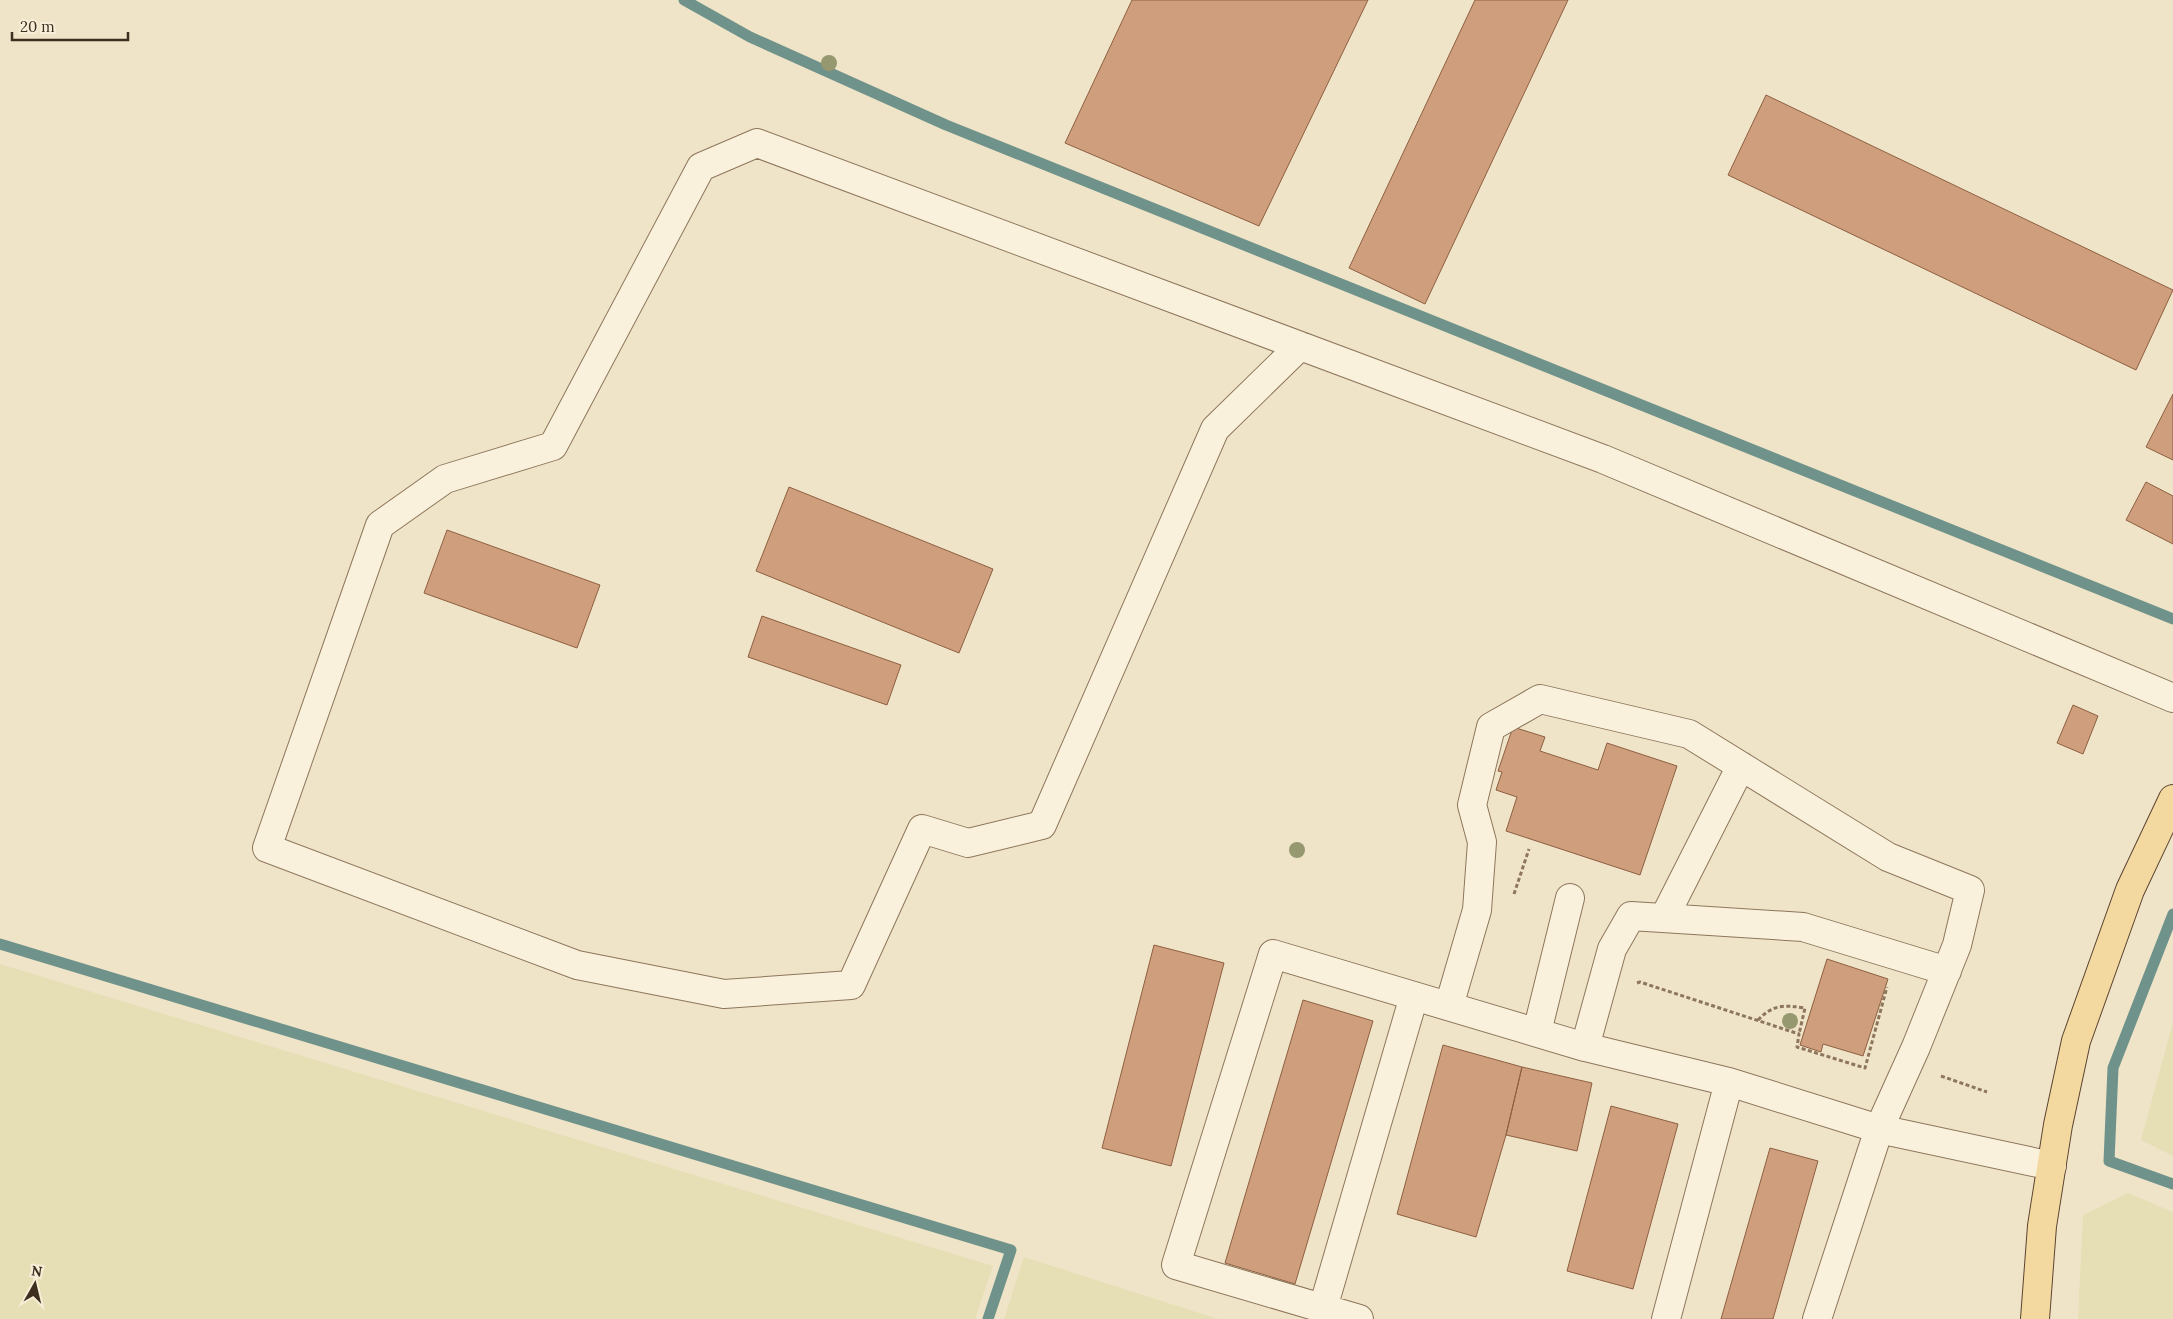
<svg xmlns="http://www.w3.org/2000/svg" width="2173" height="1319" font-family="Lora,serif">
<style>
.farmland{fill:#e6deb5}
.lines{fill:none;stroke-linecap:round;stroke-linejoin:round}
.stream{stroke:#6f938a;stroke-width:11}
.building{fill:#cf9f7d;stroke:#8d5f41}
.minor-casing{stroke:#8d765c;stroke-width:30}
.major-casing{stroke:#5b4430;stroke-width:30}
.path{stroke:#8d765c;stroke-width:3;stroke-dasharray:4 2.5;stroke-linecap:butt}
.minor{stroke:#faf1dc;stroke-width:28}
.major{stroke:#f3d9a0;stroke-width:28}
.tree{fill:#96986f}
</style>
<rect width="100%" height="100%" fill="#f0e4c8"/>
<path class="farmland" d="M 0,964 L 993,1266 L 975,1319 L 0,1319 Z
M 2173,1022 L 2173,1156 L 2141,1140 Z
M 2128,1193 L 2173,1212 L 2173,1319 L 2078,1319 L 2083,1215 Z
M 1024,1257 L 1218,1319 L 1004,1319 Z"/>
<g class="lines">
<path class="stream" d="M 684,0 L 750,37 L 946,125 L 2173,619
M 2173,914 L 2113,1068 L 2109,1161 L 2173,1184
M 0,944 L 1011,1250 L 988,1319"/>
</g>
<path class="building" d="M 1132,0 L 1368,0 L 1259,226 L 1065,143 Z
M 1475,0 L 1568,0 L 1425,304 L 1349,268 Z
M 1766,95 L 2173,290 L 2136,370 L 1728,175 Z
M 2173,394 L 2173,460 L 2146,447 Z
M 2146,482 L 2173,496 L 2173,544 L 2126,520 Z
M 789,487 L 993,569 L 959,653 L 756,571 Z
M 447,530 L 600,585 L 577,648 L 424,593 Z
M 762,616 L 901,665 L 887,705 L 748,657 Z
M 2073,705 L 2098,716 L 2083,754 L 2057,743 Z
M 1513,727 L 1545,737 L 1540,751 L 1598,770 L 1607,743 L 1677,766 L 1640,875 L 1506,831 L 1517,797 L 1496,790 L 1502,772 L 1498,771 Z
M 1154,945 L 1224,963 L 1171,1166 L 1102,1148 Z
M 1827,959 L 1888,979 L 1863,1056 L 1823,1044 L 1821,1052 L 1800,1045 Z
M 1303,1000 L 1373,1021 L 1295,1284 L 1225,1263 Z
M 1443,1045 L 1522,1067 L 1506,1135 L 1476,1237 L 1397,1214 Z
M 1522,1067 L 1592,1083 L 1577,1151 L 1506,1135 Z
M 1611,1106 L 1678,1124 L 1633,1289 L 1567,1271 Z
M 1770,1148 L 1818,1161 L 1773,1319 L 1721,1319 Z"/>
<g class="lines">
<g class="minor-casing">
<path id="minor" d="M 1300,346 L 1215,429 L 1042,825 L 968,843 L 922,829 L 851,985 L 724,994 L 577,965 L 267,848 L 380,525 L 445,479 L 553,446 L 701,167 L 757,143 L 1603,459 L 2173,698
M 1664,918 L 1741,766
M 1449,1006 L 1477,910 L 1482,842 L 1472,805 L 1491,727 L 1540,699 L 1689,734 L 1888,857 L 1970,890 L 1957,945 L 1916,1047 L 1879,1129 L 1817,1319
M 1537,1032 L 1570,898
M 1585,1047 L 1612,949 L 1631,916 L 1803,927 L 1947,971
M 1323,1308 L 1414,996
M 1359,1319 L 1176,1265 L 1273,954 L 1585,1047 L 1729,1082 L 1879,1129 L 2052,1166
M 1666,1319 L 1729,1082"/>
</g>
<g class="major-casing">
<path id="major" d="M 2035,1319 L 2042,1226 L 2058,1125 L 2076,1041 L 2130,890 L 2173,799"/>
</g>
<path class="path" d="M 1514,894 L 1529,849
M 1637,983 L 1640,982 L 1799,1034 L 1797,1047 L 1865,1068 L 1887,987
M 1758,1020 C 1773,1004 1785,1005 1805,1008 L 1799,1034
M 1941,1076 L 1987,1092"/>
<use href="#minor" class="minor"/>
<use href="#major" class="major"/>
</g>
<g class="tree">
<circle cx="829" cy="63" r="8"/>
<circle cx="1297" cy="850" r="8"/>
<circle cx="1790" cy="1021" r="8"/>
</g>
<g transform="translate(35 1284) rotate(8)" stroke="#f7eed8" stroke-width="4" paint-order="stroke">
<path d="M0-4L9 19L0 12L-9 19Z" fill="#3d2e20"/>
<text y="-8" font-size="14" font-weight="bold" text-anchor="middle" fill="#3d2e20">N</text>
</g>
<path d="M12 32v8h116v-8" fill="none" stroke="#3d2e20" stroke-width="2.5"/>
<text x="20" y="32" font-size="15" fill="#3d2e20" stroke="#f7eed8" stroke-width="4" paint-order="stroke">20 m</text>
</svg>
